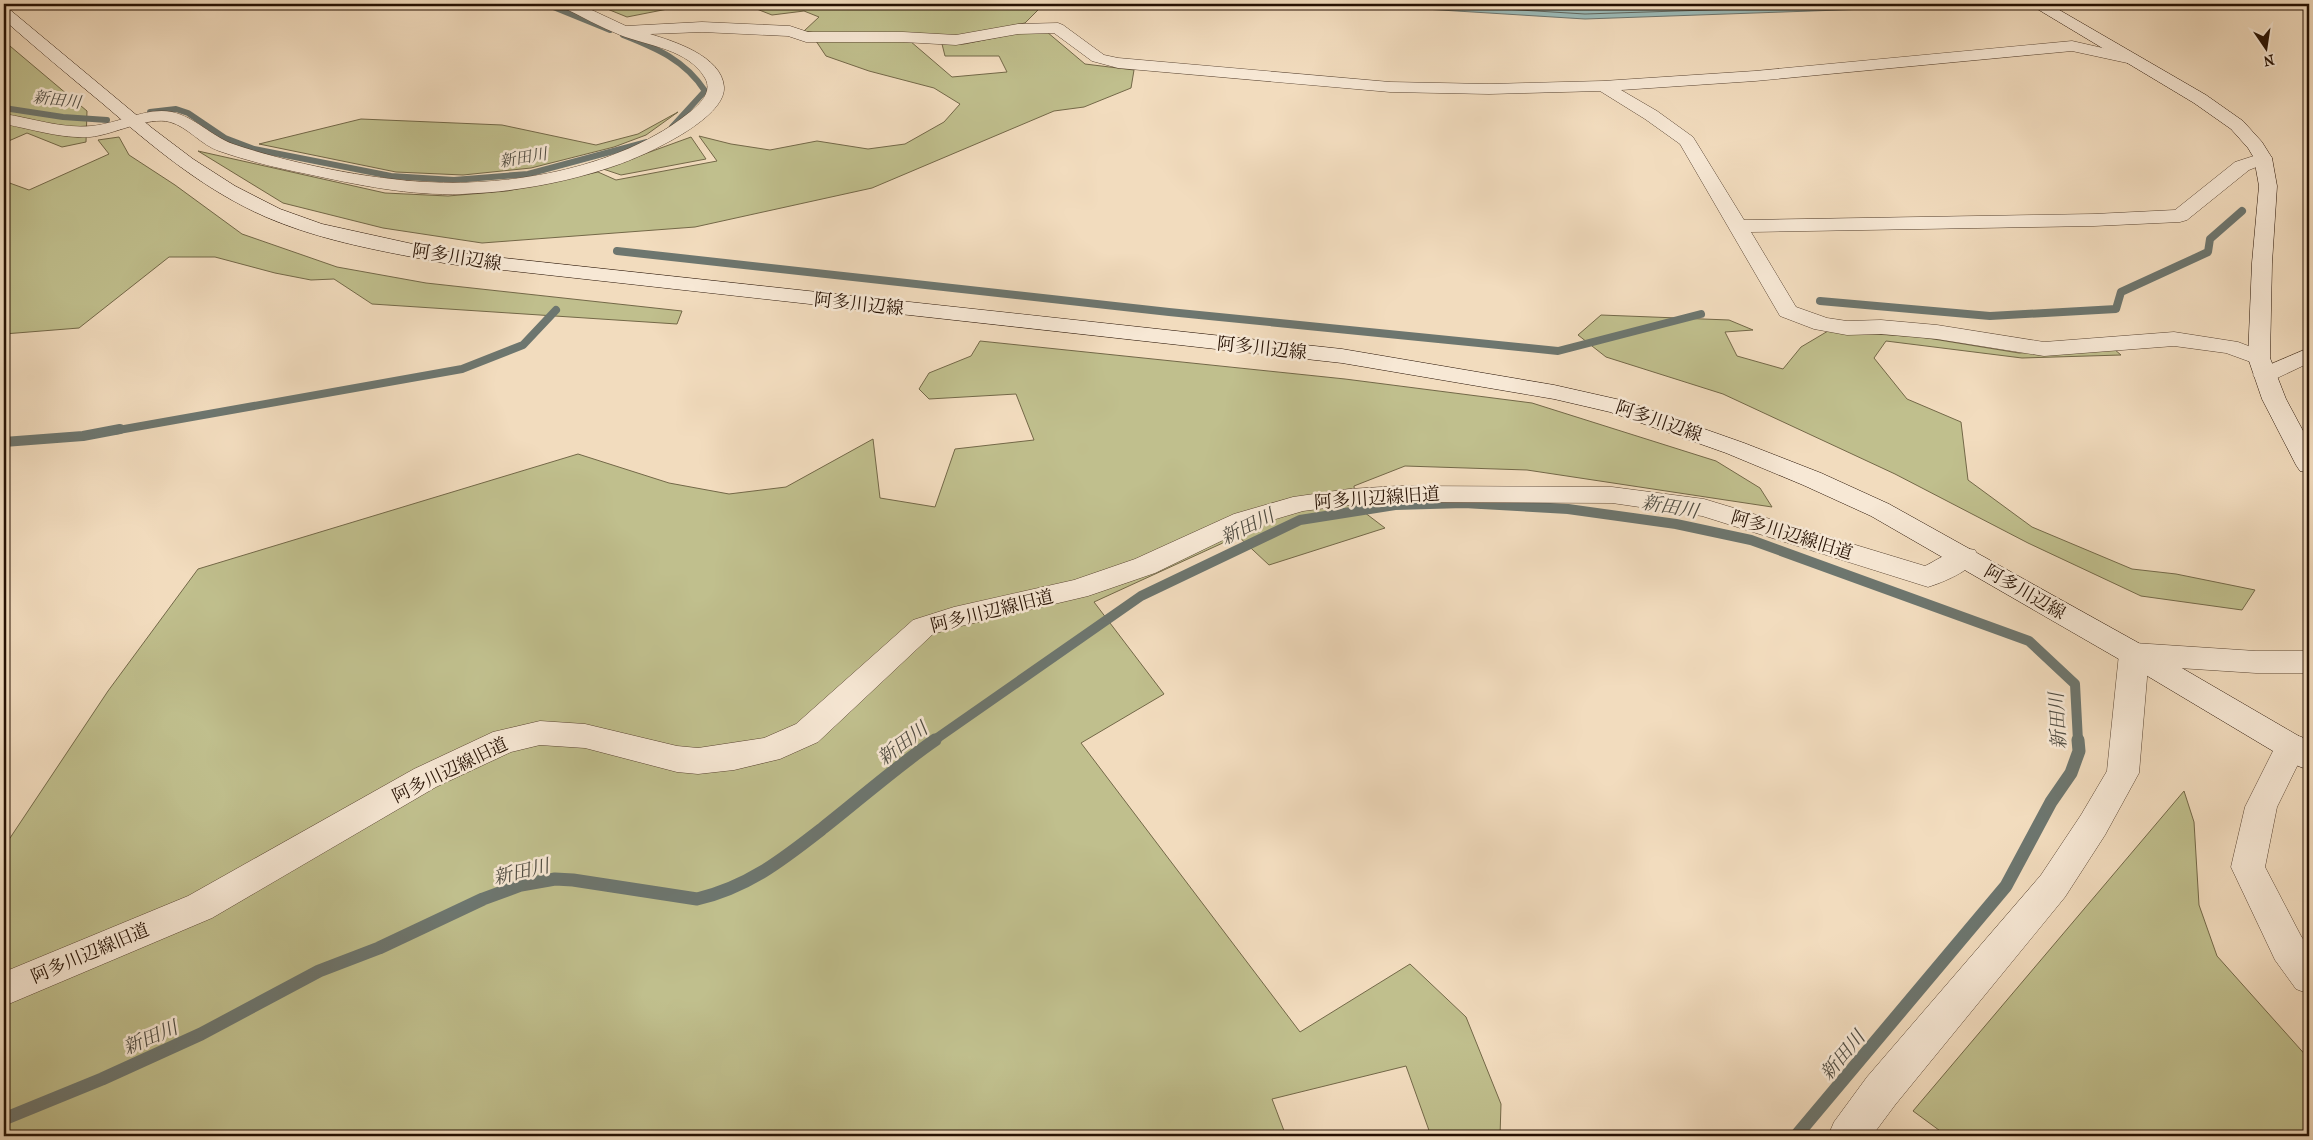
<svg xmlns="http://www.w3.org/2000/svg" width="2313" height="1140" font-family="'IM FELL French Canon','Noto Serif JP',serif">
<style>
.green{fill:#c0bf8d;stroke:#736848}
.water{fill:#9cbab7;stroke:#6d766f}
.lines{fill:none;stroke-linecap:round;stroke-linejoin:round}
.shore{stroke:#61665d;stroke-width:1}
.stream-far3{stroke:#6d766f;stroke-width:6}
.stream-far2{stroke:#6d766f;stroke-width:8}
.stream-far1{stroke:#6d766f;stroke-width:10}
.stream{stroke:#6d766f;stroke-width:13}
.street-casing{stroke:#594432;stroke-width:1}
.secondary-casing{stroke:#261103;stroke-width:1}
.street{fill:#f7e8d5;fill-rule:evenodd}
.secondary{fill:#f7e8d5;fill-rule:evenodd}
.labels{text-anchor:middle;stroke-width:5;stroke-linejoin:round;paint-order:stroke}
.far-water-label{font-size:16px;font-style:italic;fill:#4f4c42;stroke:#f7e8d5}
.street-label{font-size:18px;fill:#261103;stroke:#f7e8d5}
.water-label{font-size:19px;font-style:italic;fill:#4f4c42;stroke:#f7e8d5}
</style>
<rect width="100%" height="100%" fill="#f2dcbe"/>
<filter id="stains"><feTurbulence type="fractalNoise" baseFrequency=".004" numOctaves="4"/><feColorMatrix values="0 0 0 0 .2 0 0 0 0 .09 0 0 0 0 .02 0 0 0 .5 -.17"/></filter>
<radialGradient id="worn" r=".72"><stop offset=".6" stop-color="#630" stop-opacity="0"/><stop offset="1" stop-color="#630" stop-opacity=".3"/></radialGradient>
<path class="green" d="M 595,4 L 693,4 L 627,17 Z
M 717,4 L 1044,4 L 1025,23 L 956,37 L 816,33 L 804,31 L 819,17 L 804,11 L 772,15 L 749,6 Z
M 1024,32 L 1047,32 L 1085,64 L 1134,70 L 1131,88 L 1084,107 L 1054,111 L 872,188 L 695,227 L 482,243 L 383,228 L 283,203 L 198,151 L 385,193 L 448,196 L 507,191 L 598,172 L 616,180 L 717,161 L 699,136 L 731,144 L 770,150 L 817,141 L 868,149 L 905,144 L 944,122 L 960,104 L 934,88 L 869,71 L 826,56 L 816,41 L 910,41 L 952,77 L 1007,72 L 999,56 L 945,56 L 942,44 L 964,44 Z
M 4,41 L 87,111 L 86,142 L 62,147 L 27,133 L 4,143 Z
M 678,112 L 646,135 L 614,147 L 531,168 L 463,175 L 396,172 L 259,144 L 361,119 L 502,125 L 596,145 L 638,134 Z
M 119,137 L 129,155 L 175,185 L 242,234 L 337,267 L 426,283 L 682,311 L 677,324 L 372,304 L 334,279 L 311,280 L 275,273 L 215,257 L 169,257 L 79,328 L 4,334 L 4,181 L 29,190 L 109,154 L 98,140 Z
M 691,137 L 706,159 L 621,175 L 603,169 Z
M 1601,315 L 1729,320 L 1753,330 L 1725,332 L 1737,356 L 1783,369 L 1801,347 L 1828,331 L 1921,337 L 2019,353 L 2114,349 L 2121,355 L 2022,358 L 1886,341 L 1874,358 L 1907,399 L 1961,422 L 1968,480 L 2032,527 L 2132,569 L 2176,574 L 2255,590 L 2242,610 L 2141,596 L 2028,543 L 1895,474 L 1723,394 L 1606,357 L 1578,335 Z
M 980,341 L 1345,379 L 1532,403 L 1716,461 L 1760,488 L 1772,507 L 1527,470 L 1405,466 L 1354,486 L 1356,506 L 1385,528 L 1269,565 L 1238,536 L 1094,602 L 1164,694 L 1081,743 L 1300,1032 L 1410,964 L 1466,1017 L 1501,1104 L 1500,1136 L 1431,1136 L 1406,1066 L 1272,1099 L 1286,1136 L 4,1136 L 4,843 L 8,841 L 108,691 L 198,569 L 578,454 L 669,483 L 729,494 L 786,487 L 873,439 L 880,498 L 935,507 L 955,449 L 1034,440 L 1016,394 L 929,399 L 919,389 L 929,373 L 971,356 Z
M 2184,791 L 2194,822 L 2199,905 L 2217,956 L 2309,1059 L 2309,1136 L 1947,1136 L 1913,1111 Z"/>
<path class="water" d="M 1344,4 L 2009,4 L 1585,19 Z"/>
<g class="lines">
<path class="shore" d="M 1422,4 L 1585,14 L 1893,4
M 1519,4 L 1585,8 L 1710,4"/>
<path class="stream-far3" d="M 546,4 L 610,30
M 623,35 C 656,48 685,60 705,91 L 672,127
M 4,108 L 63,117 L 107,120
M 150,112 L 176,109 L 188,113 L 225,138 L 254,149 L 391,176 L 454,180 L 528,174 L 647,142"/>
<path class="stream-far2" d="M 617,251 L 1169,312 L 1558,351 L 1701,314
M 1820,301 L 1990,316 L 2116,309 L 2121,292 L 2208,252 L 2210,239 L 2242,211
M 113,431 L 462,369 L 523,345 L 556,310"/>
<path class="stream-far1" d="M 4,442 L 83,436 L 120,429
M 933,741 L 1141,596 L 1300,520 L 1395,505 L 1464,503 L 1568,509 L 1676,524 L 1751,540 L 2029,641 L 2075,684 L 2078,741"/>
<path class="stream" d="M 4,1119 L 102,1079 L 201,1034 L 319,971 L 379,948 L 483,899 L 521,885 L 555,879 L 573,880 L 697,899 C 748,887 782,860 823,828 C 860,799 896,767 935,740
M 1796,1136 L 2006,886 L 2051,802 L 2071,773 L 2079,751 L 2078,740"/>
<g class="street-casing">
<path id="street" d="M 560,4 L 579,4 L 626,26 L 702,22 L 790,26 L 808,32 L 903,32 L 956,35 L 1018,24 L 1058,23 L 1063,25 L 1104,55 L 1118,58 L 1390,82 L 1489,84 L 1603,81 L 1755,71 L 2072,41 L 2138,56 L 2140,59 L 2138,62 L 2132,64 L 2072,51 L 1755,81 L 1621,90 L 1657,111 L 1693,137 L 1744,220 L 2094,214 L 2175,210 L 2235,162 L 2263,153 L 2269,154 L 2272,158 L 2269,162 L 2249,170 L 2187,220 L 2180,222 L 2094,226 L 1751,232 L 1796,307 L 1827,318 L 1847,321 L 1881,320 L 1937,325 L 2044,342 L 2174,332 L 2238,342 L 2267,353 L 2270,358 L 2267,363 L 2259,365 L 2226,353 L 2174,346 L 2044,356 L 1937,339 L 1881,334 L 1847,335 L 1814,329 L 1780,316 L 1680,144 L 1645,119 L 1600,91 L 1489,94 L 1390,92 L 1118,68 L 1092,61 L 1054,33 L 1018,34 L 956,45 L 903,42 L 806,42 L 788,36 L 702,32 L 650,34 C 673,41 722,56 724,87 C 726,119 645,155 620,164 C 570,182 515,192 462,194 C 410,196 358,185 307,174 C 277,168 248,161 219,151 C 201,145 188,127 170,122 C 148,116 113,135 90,137 C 61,139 32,129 4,124 L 4,114 C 32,118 62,129 91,126 C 118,124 145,107 172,112 C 195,117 211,136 233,144 C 289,163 368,179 427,182 C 513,187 622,167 690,112 C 700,104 713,92 705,78 C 688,49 648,46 620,35 C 600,27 581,16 562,7 Z
M 2309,348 L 2309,363 L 2273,380 L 2265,382 L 2257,380 L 2253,375 L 2257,370 Z
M 1399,486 L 1612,487 L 1704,499 L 1925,566 C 1941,558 1957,545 1975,550 L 1979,557 C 1970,571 1944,582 1928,587 L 1702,516 L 1612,503 L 1399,502 L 1349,505 L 1303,511 L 1252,526 L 1155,573 L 1088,596 L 957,627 L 933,634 L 818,742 L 780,759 L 734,770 L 698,774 L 677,772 L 585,748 L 540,745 L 511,752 L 436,787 L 212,918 L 4,1006 L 4,972 L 188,896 L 414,769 L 493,732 L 540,721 L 585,724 L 677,746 L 698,748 L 764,738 L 796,724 L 913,620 L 954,607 L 1074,580 L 1135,559 L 1234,514 L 1293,497 L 1349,489 Z
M 2134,643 L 2256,651 L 2309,651 L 2309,673 L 2256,673 L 2148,666 L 2139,773 L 2105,835 L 2065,897 L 1895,1105 L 1872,1136 L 1828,1136 L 1834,1122 L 1867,1077 L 2041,875 L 2081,815 L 2107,771 L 2119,654 L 2124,646 Z
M 2291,734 L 2302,737 L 2307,746 L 2277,807 L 2265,867 L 2301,936 L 2309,948 L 2309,994 L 2296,989 L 2275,960 L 2231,867 L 2245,807 L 2280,737 Z"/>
</g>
<g class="secondary-casing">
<path id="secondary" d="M 2032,4 L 2049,4 L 2206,95 L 2243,121 L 2262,142 L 2272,158 L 2277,186 L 2272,263 L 2270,358 L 2286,399 L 2309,442 L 2309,473 L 2300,471 L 2296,465 L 2262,399 L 2248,358 L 2252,263 L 2259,186 L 2254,158 L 2248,148 L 2231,129 L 2194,103 L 2034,7 Z
M 4,7 L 9,9 L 152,128 L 193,159 L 235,186 L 280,209 L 322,224 L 449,252 L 1342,349 L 1554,385 L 1625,401 L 1744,443 L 1821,473 L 1889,504 L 2144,646 L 2309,742 L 2309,770 L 2298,766 L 2124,662 L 1871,516 L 1803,485 L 1726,453 L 1610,412 L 1554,399 L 1342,363 L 449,264 C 387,252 324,242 266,217 C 204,190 153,147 102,103 C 69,76 36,48 4,20 Z"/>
</g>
<use href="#street" class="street"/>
<use href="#secondary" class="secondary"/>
</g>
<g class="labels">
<g class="far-water-label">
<text transform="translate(57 99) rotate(7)" y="6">新田川</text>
<text transform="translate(523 157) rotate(-10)" y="6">新田川</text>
</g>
<g class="street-label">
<text transform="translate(457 257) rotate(9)" y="6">阿多川辺線</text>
<text transform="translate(859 304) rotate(6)" y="6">阿多川辺線</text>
<text transform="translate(1262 348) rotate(6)" y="6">阿多川辺線</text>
<text transform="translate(1659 421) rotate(19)" y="6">阿多川辺線</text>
<text transform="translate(1377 498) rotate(-4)" y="6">阿多川辺線旧道</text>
<text transform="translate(1792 535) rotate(17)" y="6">阿多川辺線旧道</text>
<text transform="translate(2025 592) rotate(30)" y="6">阿多川辺線</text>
<text transform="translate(992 611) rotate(-14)" y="6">阿多川辺線旧道</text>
<text transform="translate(450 770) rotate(-26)" y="6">阿多川辺線旧道</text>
<text transform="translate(90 953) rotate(-23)" y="6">阿多川辺線旧道</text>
</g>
<g class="water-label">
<text transform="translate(1670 506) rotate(10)" y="7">新田川</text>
<text transform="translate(1247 526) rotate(-26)" y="7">新田川</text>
<text transform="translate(2057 721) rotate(-93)" y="7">新田川</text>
<text transform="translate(902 743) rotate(-37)" y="7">新田川</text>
<text transform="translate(521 871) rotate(-13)" y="7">新田川</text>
<text transform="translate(150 1037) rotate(-23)" y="7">新田川</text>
<text transform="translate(1842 1055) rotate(-50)" y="7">新田川</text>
</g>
</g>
<rect width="2313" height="1140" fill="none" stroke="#f2dcbe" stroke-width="20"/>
<rect x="5" y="5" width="2303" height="1130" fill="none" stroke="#261103" stroke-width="2.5"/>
<rect x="10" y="10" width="2293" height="1120" fill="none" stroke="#261103"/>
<g transform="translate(2266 48) rotate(167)" stroke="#f7e8d5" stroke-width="4" paint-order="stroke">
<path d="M0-4L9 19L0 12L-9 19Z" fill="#261103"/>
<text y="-8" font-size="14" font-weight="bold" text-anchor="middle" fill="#261103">N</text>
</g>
<rect width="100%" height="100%" filter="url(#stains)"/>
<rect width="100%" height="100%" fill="url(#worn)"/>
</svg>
